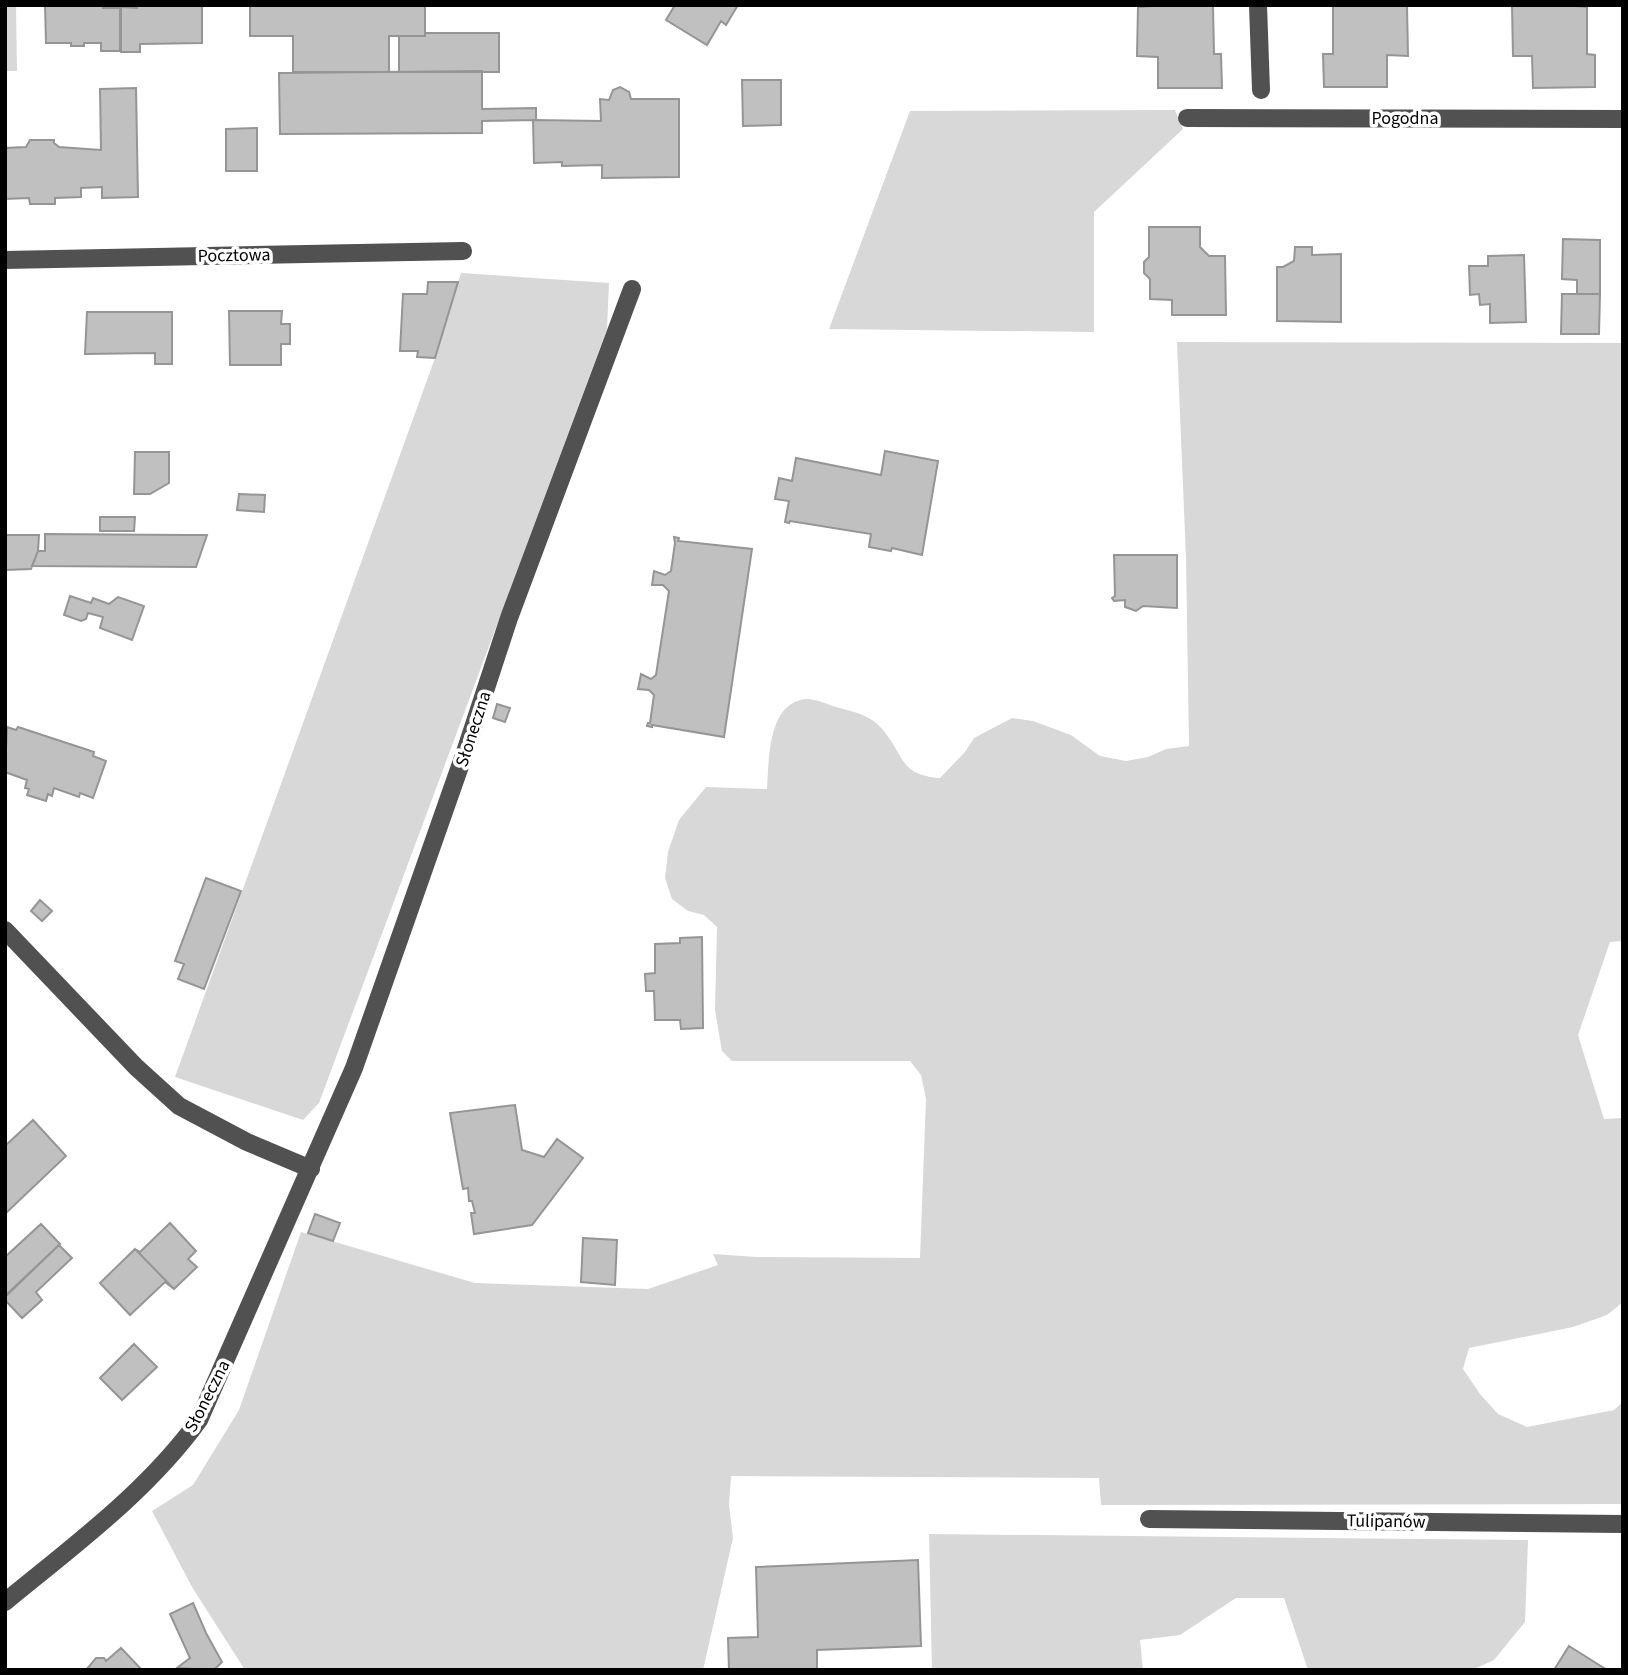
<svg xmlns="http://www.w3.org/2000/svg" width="1628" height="1675" font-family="'Source Sans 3',sans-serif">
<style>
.green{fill:#d8d8d8}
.building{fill:#c0c0c0;stroke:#959595;stroke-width:2}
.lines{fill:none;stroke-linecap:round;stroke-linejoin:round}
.minor{stroke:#515151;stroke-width:18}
.labels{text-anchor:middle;stroke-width:7;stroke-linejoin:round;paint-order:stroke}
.street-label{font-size:18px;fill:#000;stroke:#fff}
</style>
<rect width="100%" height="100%" fill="#fff"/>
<path class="green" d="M 5,5 L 16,5 L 17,71 L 5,71 Z
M 1175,110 L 1183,129 L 1094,212 L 1094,332 L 829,329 L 910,111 Z
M 461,273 L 609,283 L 607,329 L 319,1103 L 303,1120 L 175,1077 L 435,358 Z
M 1177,342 L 1623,343 L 1623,941 L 1610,942 L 1578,1035 L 1604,1119 L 1623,1118 L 1623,1302 L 1607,1315 L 1573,1327 L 1469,1348 L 1463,1369 L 1480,1394 L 1498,1414 L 1527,1427 L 1614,1410 L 1623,1402 L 1623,1504 L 1101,1505 L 1099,1478 L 731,1476 L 729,1505 L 733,1538 L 703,1670 L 245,1670 L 192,1587 L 152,1511 L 193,1485 L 239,1410 L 301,1232 L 475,1283 L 648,1289 L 718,1265 L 713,1254 L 756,1257 L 920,1258 L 926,1099 L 921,1075 L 910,1061 L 732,1061 L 722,1051 L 715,1010 L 717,927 L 704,915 L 688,911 L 672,899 L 665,878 L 668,852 L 679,820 L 706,787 L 767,789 C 769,761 767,704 805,699 C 814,698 827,704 836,707 C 854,712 871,715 883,730 C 905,756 899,775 940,778 L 965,752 L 974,738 L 1012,718 L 1033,721 L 1071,735 L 1100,756 L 1126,761 L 1148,757 L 1166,749 L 1189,746 L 1186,558 Z
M 929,1534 L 1528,1540 L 1525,1622 L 1494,1660 L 1472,1670 L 1308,1670 L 1284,1598 L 1236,1598 L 1180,1635 L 1140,1640 L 1143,1670 L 932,1670 Z"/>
<path class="building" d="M 45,5 L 103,5 L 103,8 L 120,8 L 120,51 L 101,51 L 101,43 L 84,43 L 84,46 L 71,46 L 71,43 L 46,43 Z
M 137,5 L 202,5 L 202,43 L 140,44 L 140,52 L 121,52 L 121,7 L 137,8 Z
M 250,5 L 425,5 L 425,36 L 389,36 L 389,72 L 293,72 L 293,36 L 250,36 Z
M 675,5 L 738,5 L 726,25 L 721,21 L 707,45 L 666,20 Z
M 1168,5 L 1213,6 L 1214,54 L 1221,54 L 1222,88 L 1158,88 L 1158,57 L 1137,56 L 1138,7 Z
M 1564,5 L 1587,7 L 1587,54 L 1595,55 L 1595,87 L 1533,88 L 1532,56 L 1513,56 L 1512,6 Z
M 1333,6 L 1407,6 L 1408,56 L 1387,55 L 1387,87 L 1324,87 L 1323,54 L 1333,54 Z
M 425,33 L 499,33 L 499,72 L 399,72 L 399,36 L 425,36 Z
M 482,71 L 482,109 L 536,108 L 536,120 L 482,121 L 482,133 L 280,134 L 279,73 Z
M 742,80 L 781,80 L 781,125 L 743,126 Z
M 620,87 L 629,92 L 631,99 L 679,99 L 679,177 L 602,178 L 602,165 L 562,166 L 562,162 L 534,163 L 533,120 L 601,121 L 600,99 L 609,100 L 613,90 Z
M 136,88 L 138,197 L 102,198 L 102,187 L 81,188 L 81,197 L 55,198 L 55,204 L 30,204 L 29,198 L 5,199 L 5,148 L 26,147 L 30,140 L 54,140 L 54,143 L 59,147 L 101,150 L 100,89 Z
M 257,128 L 257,171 L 226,171 L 226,129 Z
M 1149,227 L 1200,227 L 1200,247 L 1209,256 L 1225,256 L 1226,315 L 1172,315 L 1172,300 L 1150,299 L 1150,279 L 1144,273 L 1144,262 L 1149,257 Z
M 1563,239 L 1600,240 L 1600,294 L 1577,294 L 1577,280 L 1562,279 Z
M 1295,247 L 1312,247 L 1312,255 L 1341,254 L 1341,322 L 1277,321 L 1277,267 L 1283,267 L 1294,261 Z
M 1524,255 L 1526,322 L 1490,323 L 1490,304 L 1480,305 L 1479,294 L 1470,295 L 1469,266 L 1488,266 L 1488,256 Z
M 428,282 L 458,282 L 435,358 L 417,357 L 418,351 L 400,351 L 403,294 L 427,294 Z
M 1562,294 L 1600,294 L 1599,334 L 1561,334 Z
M 229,311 L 282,311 L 281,324 L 290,324 L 290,344 L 281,344 L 281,365 L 230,365 Z
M 87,312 L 172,312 L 172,364 L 155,364 L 155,353 L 85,354 Z
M 885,451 L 938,461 L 922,555 L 892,548 L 891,551 L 869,547 L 871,534 L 790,521 L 789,523 L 785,522 L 789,501 L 775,499 L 779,478 L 792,481 L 796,458 L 881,475 Z
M 135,452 L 169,452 L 169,483 L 150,494 L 134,494 Z
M 239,494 L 265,495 L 264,512 L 237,510 Z
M 100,517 L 135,517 L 134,531 L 100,531 Z
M 45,534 L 186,535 L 207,535 L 196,567 L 32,566 L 38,551 L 45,551 Z
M 5,535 L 39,535 L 38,551 L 31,569 L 5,570 Z
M 674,537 L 679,538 L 678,541 L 752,549 L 724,737 L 652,725 L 652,727 L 647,726 L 648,723 L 650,723 L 654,695 L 649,690 L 638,689 L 641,674 L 651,679 L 656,675 L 669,591 L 663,585 L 652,585 L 654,571 L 665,575 L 671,571 L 675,543 Z
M 1114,555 L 1177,555 L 1177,608 L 1143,606 L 1136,611 L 1125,607 L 1125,600 L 1114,601 L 1112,598 L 1115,596 Z
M 70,596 L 91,603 L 93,598 L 109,604 L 118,597 L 144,606 L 132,640 L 100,628 L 103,617 L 88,613 L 86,619 L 81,621 L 64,615 Z
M 497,704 L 510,708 L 505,722 L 493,718 Z
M 7,727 L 16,730 L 18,727 L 94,752 L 93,756 L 106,761 L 93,798 L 80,793 L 79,797 L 54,788 L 52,796 L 48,794 L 46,801 L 27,795 L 29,789 L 25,788 L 27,780 L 5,772 Z
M 206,878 L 241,891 L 204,989 L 178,979 L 184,964 L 175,961 Z
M 40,900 L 52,911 L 42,921 L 31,911 Z
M 702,937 L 703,1028 L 681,1029 L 680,1020 L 655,1020 L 654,991 L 646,991 L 645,974 L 655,973 L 655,944 L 680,943 L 680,938 Z
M 515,1105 L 522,1150 L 544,1157 L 557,1139 L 583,1158 L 532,1225 L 474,1234 L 471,1213 L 475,1213 L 472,1201 L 469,1201 L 468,1188 L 463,1189 L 450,1113 Z
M 33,1120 L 66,1156 L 5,1214 L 5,1146 Z
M 315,1214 L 340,1223 L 333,1241 L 308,1233 Z
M 170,1223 L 196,1251 L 188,1259 L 197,1267 L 174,1289 L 135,1249 L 140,1252 Z
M 41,1224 L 60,1244 L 5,1296 L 5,1257 Z
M 583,1238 L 617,1240 L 615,1285 L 581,1282 Z
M 59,1245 L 72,1258 L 36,1292 L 42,1300 L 22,1318 L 5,1300 L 5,1297 Z
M 135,1249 L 174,1289 L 165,1282 L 130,1315 L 100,1283 Z
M 134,1344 L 157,1367 L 122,1400 L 100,1378 Z
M 918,1560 L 921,1646 L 817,1650 L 817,1670 L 729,1670 L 728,1638 L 758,1637 L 756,1567 Z
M 193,1603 L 206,1633 L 222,1662 L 214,1670 L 177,1668 L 190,1658 L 170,1614 Z
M 1569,1646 L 1607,1670 L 1554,1670 Z
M 121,1648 L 142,1670 L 86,1670 L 96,1658 L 104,1658 L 106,1661 Z"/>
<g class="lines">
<path class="minor" d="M 1258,5 L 1261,90
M 1187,118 L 1623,119
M 5,260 L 463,251
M 5,930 L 136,1067 L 179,1106 L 247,1142 L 311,1169
M 1149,1519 L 1623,1524
M 5,1602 C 73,1546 147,1492 199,1420 L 354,1068 L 465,752 L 509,618 L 632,289"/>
</g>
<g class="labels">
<g class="street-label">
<text x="1405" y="124">Pogodna</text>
<text transform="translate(234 255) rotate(-1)" y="6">Pocztowa</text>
<text transform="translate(473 729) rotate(-72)" y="6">Słoneczna</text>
<text transform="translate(207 1396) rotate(-63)" y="6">Słoneczna</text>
<text transform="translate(1386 1521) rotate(1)" y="6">Tulipanów</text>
</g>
</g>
<rect width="1628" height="1675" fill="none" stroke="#000000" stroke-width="14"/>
</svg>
